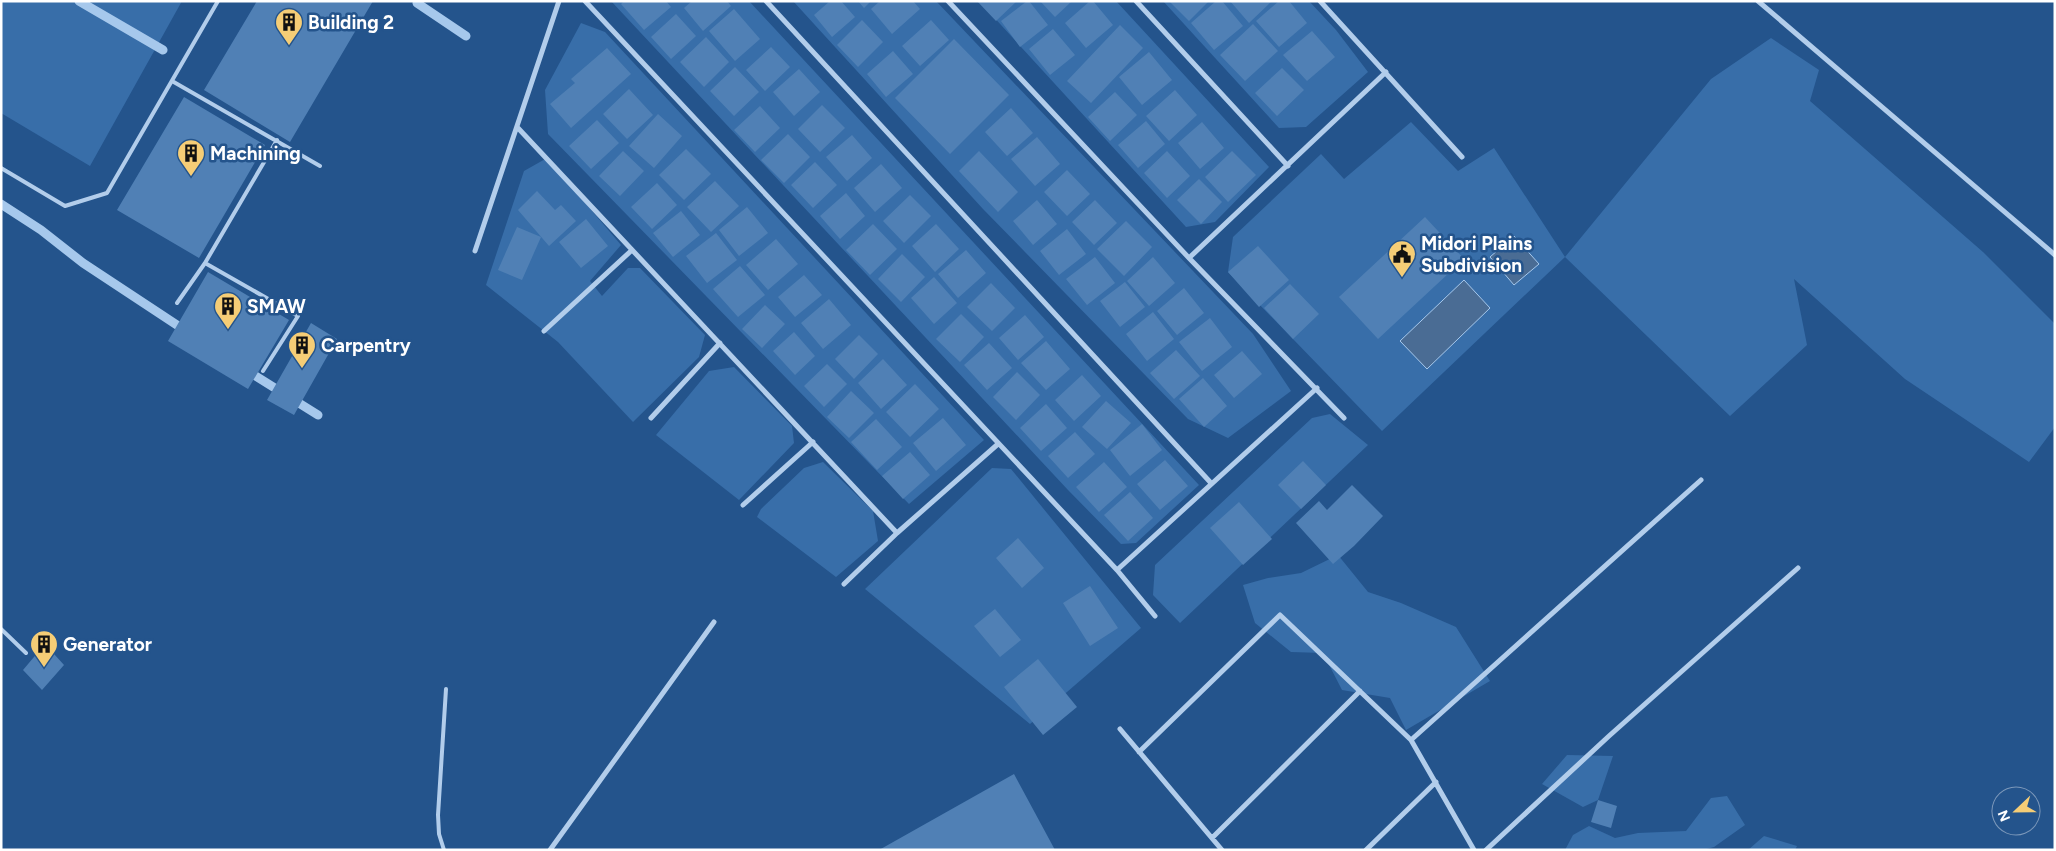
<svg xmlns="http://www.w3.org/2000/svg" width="2056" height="851" font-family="Figtree,sans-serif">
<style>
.green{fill:#386ea9}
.water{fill:#4a6c94;stroke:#a6c8ec}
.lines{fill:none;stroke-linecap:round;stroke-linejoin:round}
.stream{stroke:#a6c8ec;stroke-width:9}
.building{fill:#5080b5}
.service{stroke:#b2cdeb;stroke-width:4}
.minor{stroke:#b2cdeb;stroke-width:5}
.labels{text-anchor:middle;stroke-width:5;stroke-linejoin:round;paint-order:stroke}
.poi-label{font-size:19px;font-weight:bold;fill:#fff;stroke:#24548c;text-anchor:start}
</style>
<rect width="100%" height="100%" fill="#24548c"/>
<path class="green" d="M 1,1 L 182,1 L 90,166 L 1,113 Z
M 611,1 L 749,1 L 1199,485 L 1136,543 L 1121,544 L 1068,490 Z
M 793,1 L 936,1 L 1253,334 L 1291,391 L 1228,438 L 1188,419 L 983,209 Z
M 979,1 L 1116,1 L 1269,167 L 1215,222 L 1186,227 Z
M 1163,1 L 1309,1 L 1336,30 L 1368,72 L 1306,127 L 1279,128 Z
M 581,23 L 605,32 L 984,440 L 909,504 L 548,134 L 545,90 Z
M 1771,38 L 1819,70 L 1810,101 L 1983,252 L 2055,324 L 2055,427 L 2029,462 L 1905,379 L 1794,279 L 1807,345 L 1730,416 L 1565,257 L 1382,431 L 1228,272 L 1233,237 L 1321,154 L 1344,179 L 1411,122 L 1458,171 L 1494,148 L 1565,257 L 1711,79 Z
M 547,158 L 621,245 L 590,281 L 602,296 L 628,268 L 640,268 L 705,335 L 699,357 L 633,422 L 558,342 L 486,285 L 524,171 Z
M 734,367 L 792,426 L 794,443 L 739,500 L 656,435 L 709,371 Z
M 1330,414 L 1368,445 L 1180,623 L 1153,595 L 1155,565 L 1312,418 Z
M 823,462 L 873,511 L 878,541 L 836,577 L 757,517 L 761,509 L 804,468 Z
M 992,468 L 1011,469 L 1141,628 L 1030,724 L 865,589 Z
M 1338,555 L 1368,592 L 1401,603 L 1456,627 L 1490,681 L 1406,730 L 1390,698 L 1342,690 L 1323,653 L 1291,652 L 1255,623 L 1243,585 L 1268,578 L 1301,573 Z
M 1567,755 L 1613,756 L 1598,800 L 1583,807 L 1542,784 Z
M 1727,796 L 1745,825 L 1714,847 L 1703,850 L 1565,850 L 1573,835 L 1589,826 L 1615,838 L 1638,833 L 1686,831 L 1711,798 Z
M 1764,836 L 1797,846 L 1795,850 L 1748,850 Z"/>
<path class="water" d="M 1514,236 L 1539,264 L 1514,285 L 1490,257 Z
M 1464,280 L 1490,308 L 1427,369 L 1400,341 Z"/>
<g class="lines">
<path class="stream" d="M 79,1 L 163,50
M 417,3 L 466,36
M 1,204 L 41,230 L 83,263 L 186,331
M 246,370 L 318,415"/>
</g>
<path class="building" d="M 257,1 L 373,1 L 290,142 L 204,90 Z
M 624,1 L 666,1 L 671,7 L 644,30 L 621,4 Z
M 692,1 L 727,1 L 731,6 L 703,31 L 684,8 Z
M 830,1 L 841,1 L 855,17 L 832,37 L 814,15 Z
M 858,1 L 871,1 L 864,8 Z
M 880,1 L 913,1 L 920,9 L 892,34 L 871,9 Z
M 977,1 L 1017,1 L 996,21 Z
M 1027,1 L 1029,1 L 1048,25 L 1020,47 L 1001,21 Z
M 1040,1 L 1072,1 L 1055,17 Z
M 1090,1 L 1093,1 L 1113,25 L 1086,48 L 1065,23 Z
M 1169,1 L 1209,1 L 1189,21 Z
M 1216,1 L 1222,1 L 1243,26 L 1214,50 L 1191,23 Z
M 1230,1 L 1272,1 L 1249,23 Z
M 1279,1 L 1289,1 L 1307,23 L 1279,47 L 1256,21 Z
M 734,9 L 760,39 L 735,61 L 709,31 Z
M 676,14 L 696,36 L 671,59 L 651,37 Z
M 862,20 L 883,42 L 858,67 L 837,45 Z
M 931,20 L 949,40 L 920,66 L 902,46 Z
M 1253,24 L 1278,51 L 1245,81 L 1220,55 Z
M 1120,25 L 1143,48 L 1091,103 L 1067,81 Z
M 1053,29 L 1075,55 L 1050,75 L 1029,49 Z
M 1312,31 L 1335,57 L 1307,81 L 1283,55 Z
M 706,37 L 729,62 L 704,87 L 680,62 Z
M 954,39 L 1009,95 L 950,154 L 895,98 Z
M 771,47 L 790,67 L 765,91 L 746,70 Z
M 607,48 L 631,74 L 571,128 L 550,104 L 575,83 L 571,79 Z
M 893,51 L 913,74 L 886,97 L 867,74 Z
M 1149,52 L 1172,80 L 1142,105 L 1119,77 Z
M 735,67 L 759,92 L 734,116 L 710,91 Z
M 1282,68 L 1304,90 L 1277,116 L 1255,93 Z
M 799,69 L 820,92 L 794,116 L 773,92 Z
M 629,89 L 653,115 L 627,139 L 603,114 Z
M 1175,90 L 1197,115 L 1169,141 L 1146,116 Z
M 1115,92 L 1137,115 L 1110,141 L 1088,117 Z
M 184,97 L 265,145 L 199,258 L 117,210 Z
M 822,105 L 845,128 L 820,152 L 798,129 Z
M 760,106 L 780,128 L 755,152 L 734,130 Z
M 1011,108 L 1033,133 L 1007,156 L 985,132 Z
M 658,114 L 682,136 L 654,168 L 629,146 Z
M 597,120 L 619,143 L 591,169 L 569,146 Z
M 1146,121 L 1165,144 L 1138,168 L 1118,145 Z
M 1202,122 L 1224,148 L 1200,169 L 1178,143 Z
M 788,134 L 810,157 L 784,183 L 761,160 Z
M 852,135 L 872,158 L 847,181 L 826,157 Z
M 1037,137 L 1060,164 L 1035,186 L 1011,159 Z
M 686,149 L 711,174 L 684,200 L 659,175 Z
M 623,151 L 644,171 L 620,196 L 599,176 Z
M 979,151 L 1018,192 L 998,212 L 959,171 Z
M 1167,151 L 1190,176 L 1167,198 L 1144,173 Z
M 1232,151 L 1256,175 L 1228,202 L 1205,177 Z
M 815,162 L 837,185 L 813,208 L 791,185 Z
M 881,164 L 902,188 L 875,212 L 854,188 Z
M 1067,170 L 1090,194 L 1067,216 L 1044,192 Z
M 1199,179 L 1222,202 L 1201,224 L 1177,200 Z
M 715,181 L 739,206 L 711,232 L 687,207 Z
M 657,183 L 677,205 L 652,229 L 631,207 Z
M 537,191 L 555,210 L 561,205 L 576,221 L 549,246 L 518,210 Z
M 846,193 L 865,216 L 840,239 L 820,216 Z
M 910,195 L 931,216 L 904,243 L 883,221 Z
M 1037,200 L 1057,224 L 1033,245 L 1013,221 Z
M 1095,200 L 1117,223 L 1094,245 L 1072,222 Z
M 747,207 L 768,233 L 739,256 L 719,230 Z
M 681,211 L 700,235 L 673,257 L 653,233 Z
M 1425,217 L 1464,259 L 1378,339 L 1339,297 Z
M 586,219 L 608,246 L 581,268 L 559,242 Z
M 1126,221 L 1152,247 L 1124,276 L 1097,249 Z
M 873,224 L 897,249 L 870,275 L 846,250 Z
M 936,224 L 959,249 L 935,272 L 912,246 Z
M 517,227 L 541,237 L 522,280 L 498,270 Z
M 1067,229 L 1086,254 L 1059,275 L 1040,251 Z
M 716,233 L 737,260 L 707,283 L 686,256 Z
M 776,239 L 798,264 L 768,290 L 746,265 Z
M 1258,246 L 1289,280 L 1259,307 L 1228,272 Z
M 966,250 L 986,273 L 958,298 L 938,274 Z
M 902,254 L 925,277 L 901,302 L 878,279 Z
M 1095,257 L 1115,283 L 1087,305 L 1066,279 Z
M 1153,257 L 1175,283 L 1149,306 L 1127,281 Z
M 740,266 L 765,295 L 738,317 L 713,289 Z
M 208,272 L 289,320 L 248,389 L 168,341 Z
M 804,275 L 822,295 L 795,317 L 778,297 Z
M 934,277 L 957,303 L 934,324 L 911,298 Z
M 1125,282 L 1145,307 L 1120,327 L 1100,301 Z
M 991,283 L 1015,308 L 992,331 L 967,307 Z
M 1290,284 L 1319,314 L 1293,339 L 1264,308 Z
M 1184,288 L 1204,313 L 1177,335 L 1157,311 Z
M 829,299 L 851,325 L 823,349 L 801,323 Z
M 765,305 L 785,324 L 762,348 L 742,329 Z
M 1153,312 L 1174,339 L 1147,361 L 1126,334 Z
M 961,314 L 984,337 L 960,362 L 936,339 Z
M 1025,315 L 1044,337 L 1018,360 L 999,338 Z
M 1210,318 L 1232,347 L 1202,371 L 1179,342 Z
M 311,323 L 337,339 L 294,415 L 267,400 Z
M 794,332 L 815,356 L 795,375 L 773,351 Z
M 859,335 L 878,354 L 854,379 L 835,359 Z
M 1046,341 L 1070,369 L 1046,390 L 1021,363 Z
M 989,343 L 1012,368 L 987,390 L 964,365 Z
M 1176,350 L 1200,376 L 1174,399 L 1150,373 Z
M 1242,351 L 1262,374 L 1234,398 L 1214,375 Z
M 883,359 L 907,385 L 881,409 L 858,383 Z
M 827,364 L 847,384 L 824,407 L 804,386 Z
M 1017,372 L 1040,395 L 1016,420 L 993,397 Z
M 1082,375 L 1101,396 L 1074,421 L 1055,400 Z
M 1203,378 L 1227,406 L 1204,427 L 1179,399 Z
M 915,384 L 939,409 L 910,437 L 886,412 Z
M 851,391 L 874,413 L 849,438 L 827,417 Z
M 1106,401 L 1131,423 L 1107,449 L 1082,427 Z
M 1046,404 L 1067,428 L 1041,451 L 1020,428 Z
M 943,418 L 966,445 L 936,471 L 913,443 Z
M 876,419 L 902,447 L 877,470 L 851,442 Z
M 1142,424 L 1162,450 L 1130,476 L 1110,450 Z
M 1075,432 L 1095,454 L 1068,478 L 1048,456 Z
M 910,452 L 930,475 L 903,499 L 882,476 Z
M 1165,460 L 1188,486 L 1160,510 L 1137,484 Z
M 1303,461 L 1326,485 L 1301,509 L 1278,485 Z
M 1104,462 L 1127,487 L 1099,512 L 1076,487 Z
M 1352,485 L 1383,516 L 1354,546 L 1333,564 L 1296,523 L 1319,501 L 1327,510 Z
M 1130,492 L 1153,518 L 1128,541 L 1104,515 Z
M 1239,502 L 1272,539 L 1243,565 L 1210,528 Z
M 1018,538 L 1044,568 L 1022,588 L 996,558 Z
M 1090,586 L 1118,628 L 1090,646 L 1063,603 Z
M 995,609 L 1021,640 L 1000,657 L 974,626 Z
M 45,644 L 64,665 L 42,690 L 23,670 Z
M 1038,659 L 1077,707 L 1043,735 L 1004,687 Z
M 1014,774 L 1055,850 L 879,850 Z
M 1598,800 L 1617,806 L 1611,828 L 1591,822 Z"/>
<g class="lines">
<path class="service" d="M 172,81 L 320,166
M 1,168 L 65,206 L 107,193 L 218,1
M 177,303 L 205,263
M 263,371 L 298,316 L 205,263 L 277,140
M 1,629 L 26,653
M 444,850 L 439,834 L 438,815 L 446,689"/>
<path class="minor" d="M 585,1 L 1117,570 L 1155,616
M 766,1 L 1211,483
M 948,1 L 1189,258 L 1344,418
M 1136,1 L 1288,166
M 1320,1 L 1462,157
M 1758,1 L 2055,255
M 518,128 L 897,533
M 475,251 L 559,1
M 1189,258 L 1386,72
M 544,331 L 632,250
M 651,418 L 720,343
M 743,505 L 813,442
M 1117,570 L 1317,388
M 844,584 L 897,533 L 998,444
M 1120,729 L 1222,850
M 1411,740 L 1701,480
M 1139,752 L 1280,615 L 1411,740 L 1474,850
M 1212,838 L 1360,691
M 550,850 L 714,622
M 1366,850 L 1436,782
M 1486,850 L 1609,736 L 1798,568"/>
</g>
<defs>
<g id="building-pin" transform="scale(1.4375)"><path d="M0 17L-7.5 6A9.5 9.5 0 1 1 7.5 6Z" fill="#f5cd76" stroke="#24548c"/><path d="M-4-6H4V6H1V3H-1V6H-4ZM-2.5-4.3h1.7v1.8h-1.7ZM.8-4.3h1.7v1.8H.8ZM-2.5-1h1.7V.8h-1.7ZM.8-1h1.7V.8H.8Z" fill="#111"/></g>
<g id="civic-pin" transform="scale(1.4375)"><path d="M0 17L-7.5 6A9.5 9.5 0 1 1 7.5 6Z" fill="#f5cd76" stroke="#24548c"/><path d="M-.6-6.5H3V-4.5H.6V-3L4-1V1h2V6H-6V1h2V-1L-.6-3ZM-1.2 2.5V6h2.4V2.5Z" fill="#111"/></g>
</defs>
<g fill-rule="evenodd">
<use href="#building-pin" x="289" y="22"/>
<use href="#building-pin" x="191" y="153"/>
<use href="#civic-pin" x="1402" y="254"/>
<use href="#building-pin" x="228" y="306"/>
<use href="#building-pin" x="302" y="345"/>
<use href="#building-pin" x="44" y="644"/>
</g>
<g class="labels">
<g class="poi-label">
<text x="308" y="29">Building 2</text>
<text x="210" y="160">Machining</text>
<text x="1421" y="250">Midori Plains<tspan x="1421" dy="22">Subdivision</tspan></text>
<text x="247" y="313">SMAW</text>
<text x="321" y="352">Carpentry</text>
<text x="63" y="651">Generator</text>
</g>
</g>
<rect width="2056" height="851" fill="none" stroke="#ffffff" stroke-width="5"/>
<g transform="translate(2016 811) rotate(248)"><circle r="24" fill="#24548c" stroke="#7c98ba"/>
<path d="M0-4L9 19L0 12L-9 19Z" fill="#f5cd76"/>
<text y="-8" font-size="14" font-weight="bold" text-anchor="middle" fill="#ffffff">N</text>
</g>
</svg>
